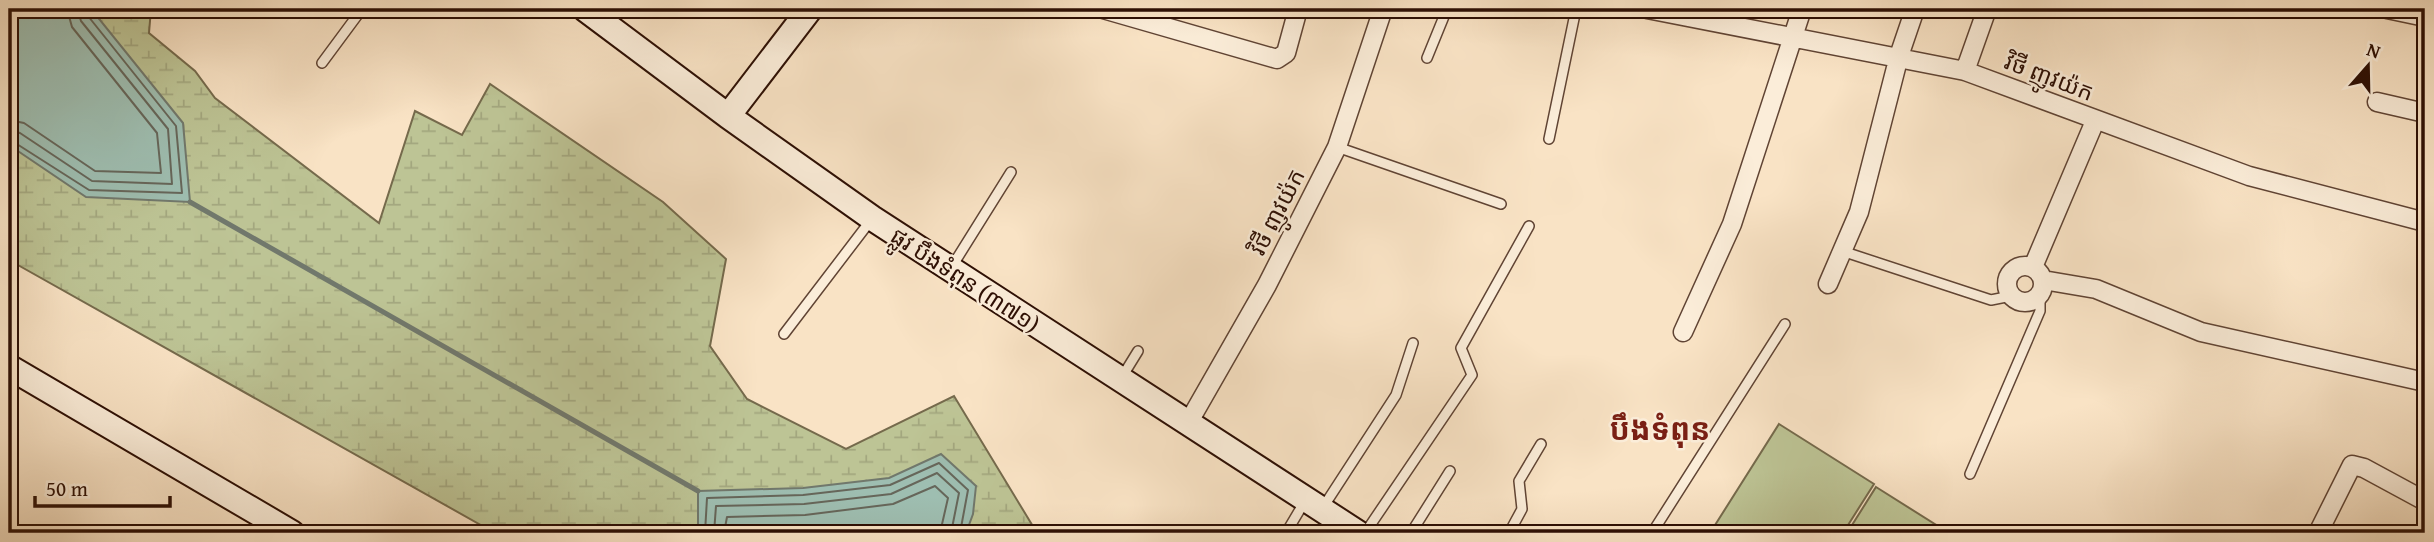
<svg xmlns="http://www.w3.org/2000/svg" width="2434" height="542" font-family="'Gentium Book Plus','Noto Sans Khmer',serif">
<style>
.green{fill:#bdc495;stroke:#756a4c;stroke-width:2}
.wetland{fill:url(#wetland-marsh);stroke:#756a4c;stroke-width:2}
.water{fill:#9ebeb1;stroke:#71786c;stroke-width:2}
.lines{fill:none;stroke-linecap:round;stroke-linejoin:round}
.shore{stroke:#66665a;stroke-width:2}
.stream{stroke:#71786c;stroke-width:5}
.lane-casing{stroke:#604434;stroke-width:12}
.street-casing{stroke:#604434;stroke-width:21}
.secondary-casing{stroke:#2d0f04;stroke-width:28}
.lane{stroke:#fbedd9;stroke-width:9}
.street{stroke:#fbedd9;stroke-width:18}
.secondary{stroke:#fbedd9;stroke-width:24}
.labels{text-anchor:middle;stroke-width:5;stroke-linejoin:round;paint-order:stroke}
.street-label{font-size:23px;fill:#2d0f04;stroke:#fbedd9}
.district-label{font-size:30px;font-weight:bold;fill:#7a1f14;stroke:#fbedd9}
</style>
<defs>
<pattern id="wetland-marsh" width="20" height="14" patternUnits="userSpaceOnUse" patternTransform="scale(1.75)"><rect width="20" height="14" fill="#bdc495"/><path d="M1 5h8M5 5V1M11 12h8M15 12V8" fill="none" stroke="#a3a77f"/></pattern>
</defs>
<rect width="100%" height="100%" fill="#f9e3c5"/>
<filter id="stains"><feTurbulence type="fractalNoise" baseFrequency=".00286" numOctaves="4"/><feColorMatrix values="0 0 0 0 .2 0 0 0 0 .09 0 0 0 0 .02 0 0 0 .5 -.17"/></filter>
<radialGradient id="worn" r=".72"><stop offset=".6" stop-color="#630" stop-opacity="0"/><stop offset="1" stop-color="#630" stop-opacity=".3"/></radialGradient>
<path class="green" d="M 1779,424 L 1874,484 L 1843,533 L 1710,533 Z
M 1876,487 L 1949,533 L 1847,533 Z"/>
<path class="wetland" d="M 9,9 L 151,9 L 149,33 L 195,71 L 215,98 L 379,223 L 415,111 L 462,135 L 490,84 L 663,202 L 726,259 L 710,346 L 747,399 L 846,449 L 954,396 L 1037,533 L 495,533 L 9,260 Z"/>
<path class="water" d="M 9,9 L 92,10 L 183,123 L 190,202 L 86,197 L 9,145 Z
M 941,454 L 976,486 L 973,514 L 966,533 L 698,533 L 698,491 L 803,488 L 889,478 Z"/>
<g class="lines">
<path class="shore" d="M 9,120 L 24,123 L 95,171 L 161,173 L 157,133 L 72,27 L 67,9
M 9,130 L 20,133 L 92,181 L 172,184 L 168,129 L 81,21 L 77,9
M 9,139 L 89,190 L 182,193 L 176,126 L 88,16 L 86,9
M 705,533 L 707,498 L 803,495 L 890,485 L 939,463 L 968,490 L 960,533
M 714,533 L 716,506 L 804,504 L 891,494 L 937,473 L 959,493 L 951,533
M 724,533 L 727,517 L 805,515 L 893,504 L 935,486 L 948,498 L 940,533"/>
<path class="stream" d="M 190,202 L 698,491"/>
<g class="lane-casing">
<path id="lane" d="M 1427,58 L 1447,9
M 322,63 L 362,9
M 1549,139 L 1576,9
M 1337,147 L 1501,204
M 1851,254 L 1991,300 L 2011,296
M 951,268 L 1011,172
M 784,334 L 871,220
M 1122,377 L 1138,351
M 1970,474 L 2040,311 L 2040,296
M 1322,509 L 1396,395 L 1413,343
M 1286,533 L 1305,501
M 1365,533 L 1472,375 L 1461,348 L 1529,226
M 1411,533 L 1450,471
M 1509,533 L 1522,509 L 1519,481 L 1541,444
M 1652,533 L 1785,324"/>
</g>
<g class="street-casing">
<path id="street" d="M 1103,9 L 1277,59 L 1286,53 L 1298,9
M 1647,9 L 1965,71 L 2249,176 L 2425,222
M 2387,9 L 2425,17
M 1965,71 L 1987,9
M 2377,102 L 2425,113
M2007 284a18 18 0 1 1 36 0a18 18 0 1 1-36 0Z
M 2033,267 L 2095,121
M 2043,280 L 2096,289 L 2201,332 L 2425,382
M 1828,284 L 1859,212 L 1899,56 L 1915,9
M 1683,332 L 1732,224 L 1802,9
M 1187,425 L 1267,285 L 1337,147 L 1383,9
M 2318,533 L 2352,465 L 2364,468 L 2425,501"/>
</g>
<g class="secondary-casing">
<path id="secondary" d="M 585,9 L 728,116 L 872,218 L 1358,533
M 728,116 L 810,9
M 9,367 L 292,533"/>
</g>
<use href="#lane" class="lane"/>
<use href="#street" class="street"/>
<use href="#secondary" class="secondary"/>
</g>
<g class="labels">
<g class="street-label">
<text transform="translate(2049 77) rotate(21)" y="8">វិថី ញូវយ៉ក</text>
<text transform="translate(1277 212) rotate(-63)" y="8">វិថី ញូវយ៉ក</text>
<text transform="translate(965 280) rotate(33)" y="8">ផ្លូវ បឹងទំពុន (៣៧១)</text>
</g>
<g class="district-label">
<text x="1660" y="440">បឹងទំពុន</text>
</g>
</g>
<rect width="2434" height="542" fill="none" stroke="#f9e3c5" stroke-width="35"/>
<rect x="10" y="10" width="2413" height="521" fill="none" stroke="#2d0f04" stroke-width="3.5"/>
<rect x="18" y="18" width="2399" height="507" fill="none" stroke="#2d0f04" stroke-width="2"/>
<g transform="translate(2368 66) rotate(20)" stroke="#fbedd9" stroke-width="5" paint-order="stroke">
<path d="M0-5L12 26L0 18L-12 26Z" fill="#2d0f04"/>
<text y="-10" font-size="19" font-weight="bold" text-anchor="middle" fill="#2d0f04">N</text>
</g>
<path d="M35 496v10h135v-10" fill="none" stroke="#2d0f04" stroke-width="3.5"/>
<text x="46" y="496" font-size="21" fill="#2d0f04" stroke="#fbedd9" stroke-width="5" paint-order="stroke">50 m</text>
<rect width="100%" height="100%" filter="url(#stains)"/>
<rect width="100%" height="100%" fill="url(#worn)"/>
</svg>
